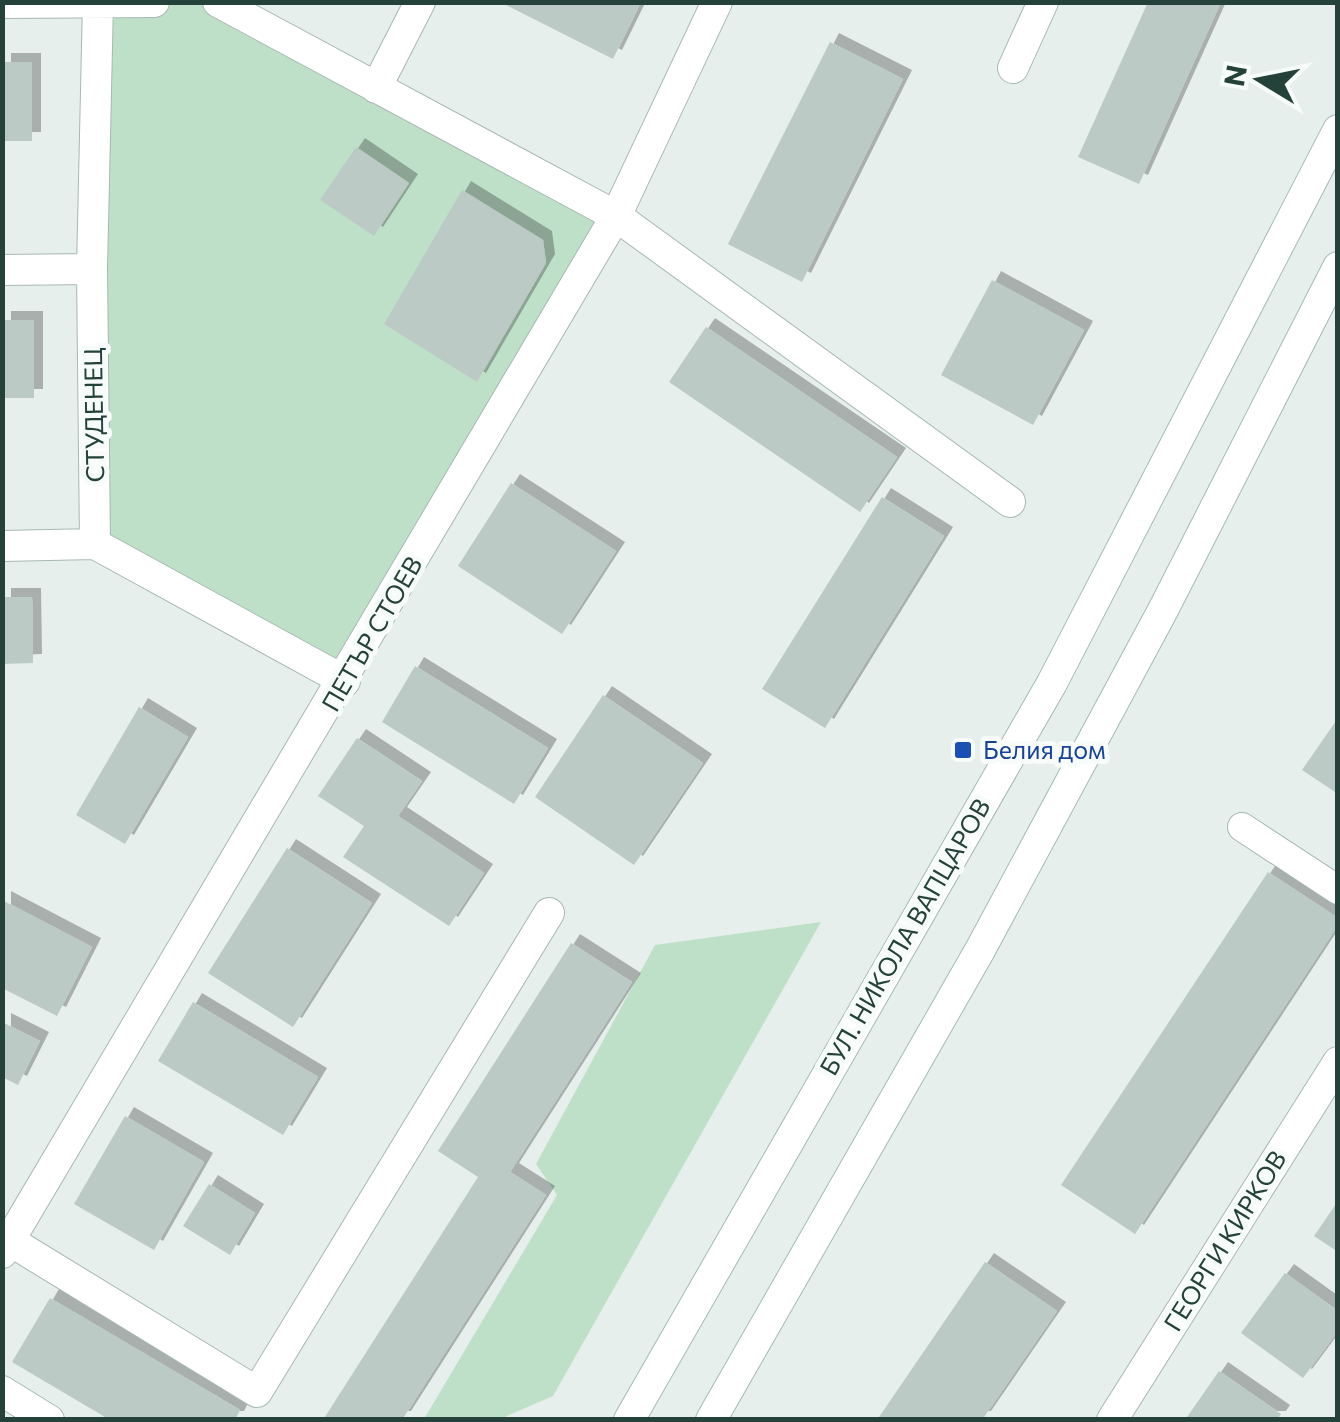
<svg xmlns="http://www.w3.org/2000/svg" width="1340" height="1422" font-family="Commissioner,sans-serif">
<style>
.green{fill:#bfe0c8}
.building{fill:#bbcac4;filter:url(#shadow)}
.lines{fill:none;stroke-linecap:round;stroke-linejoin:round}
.lane-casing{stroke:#a8b8b2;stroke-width:30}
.street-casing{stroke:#a8b8b2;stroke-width:32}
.secondary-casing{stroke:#a4bbb3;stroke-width:32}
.lane{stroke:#fff;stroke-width:28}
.street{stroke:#fff;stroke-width:30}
.secondary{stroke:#fff;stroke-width:30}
.transit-dot{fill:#1a4fb4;stroke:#f7fbf9;stroke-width:4}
.labels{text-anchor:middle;stroke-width:10;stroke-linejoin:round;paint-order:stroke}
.street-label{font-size:25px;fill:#24423a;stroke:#f7fbf9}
.transit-label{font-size:25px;fill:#164399;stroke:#f7fbf9;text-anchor:start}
</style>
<defs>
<filter id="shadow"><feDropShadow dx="9" dy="-9" stdDeviation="0" flood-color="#0004"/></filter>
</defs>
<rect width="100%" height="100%" fill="#e6efeb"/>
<path class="green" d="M 218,3 L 616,216 L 345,681 L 95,544 L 101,5 Z
M 821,922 L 553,1396 L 500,1419 L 424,1419 L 557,1195 L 536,1164 L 655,945 Z"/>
<path class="building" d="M 500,2 L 641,2 L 613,59 Z
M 1148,2 L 1221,2 L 1139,184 L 1078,157 Z
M 830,42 L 903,79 L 802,282 L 728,244 Z
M 2,62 L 32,62 L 32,141 L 2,141 Z
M 356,147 L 409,183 L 374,236 L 320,200 Z
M 462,190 L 543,240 L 546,263 L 477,382 L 384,324 Z
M 992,280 L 1084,330 L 1033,425 L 941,375 Z
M 2,320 L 34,320 L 34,398 L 2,398 Z
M 706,327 L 897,457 L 860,512 L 669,382 Z
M 511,483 L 616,551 L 562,634 L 458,566 Z
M 882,497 L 944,536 L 825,728 L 762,689 Z
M 2,597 L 32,597 L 33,663 L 2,664 Z
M 415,666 L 548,748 L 514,804 L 382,722 Z
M 603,695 L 703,763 L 634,865 L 535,797 Z
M 139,707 L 188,737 L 125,844 L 76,815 Z
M 1338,718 L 1338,794 L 1302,770 Z
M 357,738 L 422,781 L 398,816 L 484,873 L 449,926 L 343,857 L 364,826 L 318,796 Z
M 287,848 L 372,903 L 293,1027 L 208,973 Z
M 1268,872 L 1338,918 L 1338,925 L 1135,1234 L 1061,1185 Z
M 2,900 L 92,947 L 57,1016 L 2,988 Z
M 571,943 L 632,982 L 510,1172 L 546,1195 L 402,1420 L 323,1420 L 478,1177 L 438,1151 Z
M 193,1002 L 318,1077 L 283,1135 L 158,1061 Z
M 2,1022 L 40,1041 L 18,1085 L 2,1077 Z
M 125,1116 L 204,1162 L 154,1250 L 74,1204 Z
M 209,1184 L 255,1213 L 230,1255 L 183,1226 Z
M 1338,1201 L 1338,1252 L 1314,1236 Z
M 985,1262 L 1057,1311 L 982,1420 L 877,1420 Z
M 1285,1273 L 1338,1311 L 1338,1331 L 1303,1378 L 1241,1333 Z
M 50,1298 L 240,1410 L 235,1420 L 110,1420 L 12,1362 Z
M 1219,1371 L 1281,1414 L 1277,1420 L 1185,1420 Z"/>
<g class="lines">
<g class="lane-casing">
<path id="lane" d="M 1242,827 L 1338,890"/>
</g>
<g class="street-casing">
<path id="street" d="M 98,2 L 92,269 L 95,544 L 345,681
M 218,2 L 616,216 L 1010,502
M 2,3 L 154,2
M 1013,68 L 1043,2
M 376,88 L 420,2
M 2,270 L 92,269
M 2,546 L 95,544
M 2,1236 L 257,1392 L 549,913
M 2,1253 L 616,216 L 717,2
M 1112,1420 L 1338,1062"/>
</g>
<g class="secondary-casing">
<path id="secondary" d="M 2,1391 L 49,1420
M 629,1420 L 1052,683 L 1338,130
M 711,1420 L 980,950 L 1163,610 L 1338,267"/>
</g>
<use href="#lane" class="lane"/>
<use href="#street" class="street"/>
<use href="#secondary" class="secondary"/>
</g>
<rect class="transit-dot" x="953" y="740" width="20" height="20" rx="5"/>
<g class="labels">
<g class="street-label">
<text transform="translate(94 415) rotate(-91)" y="9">СТУДЕНЕЦ</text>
<text transform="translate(372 634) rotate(-60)" y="9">ПЕТЪР СТОЕВ</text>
<text transform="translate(905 937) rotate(-60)" y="9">БУЛ. НИКОЛА ВАПЦАРОВ</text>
<text transform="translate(1225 1241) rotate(-58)" y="9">ГЕОРГИ КИРКОВ</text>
</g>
<g class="transit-label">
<text x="983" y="759">Белия дом</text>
</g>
</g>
<rect width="1340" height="1422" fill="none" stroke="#24423a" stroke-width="10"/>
<g transform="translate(1260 80) rotate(280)" stroke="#f7fbf9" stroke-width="8" paint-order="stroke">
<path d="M0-8L18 38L0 25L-18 38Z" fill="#24423a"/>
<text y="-15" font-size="28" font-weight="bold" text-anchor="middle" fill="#24423a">N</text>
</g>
</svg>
